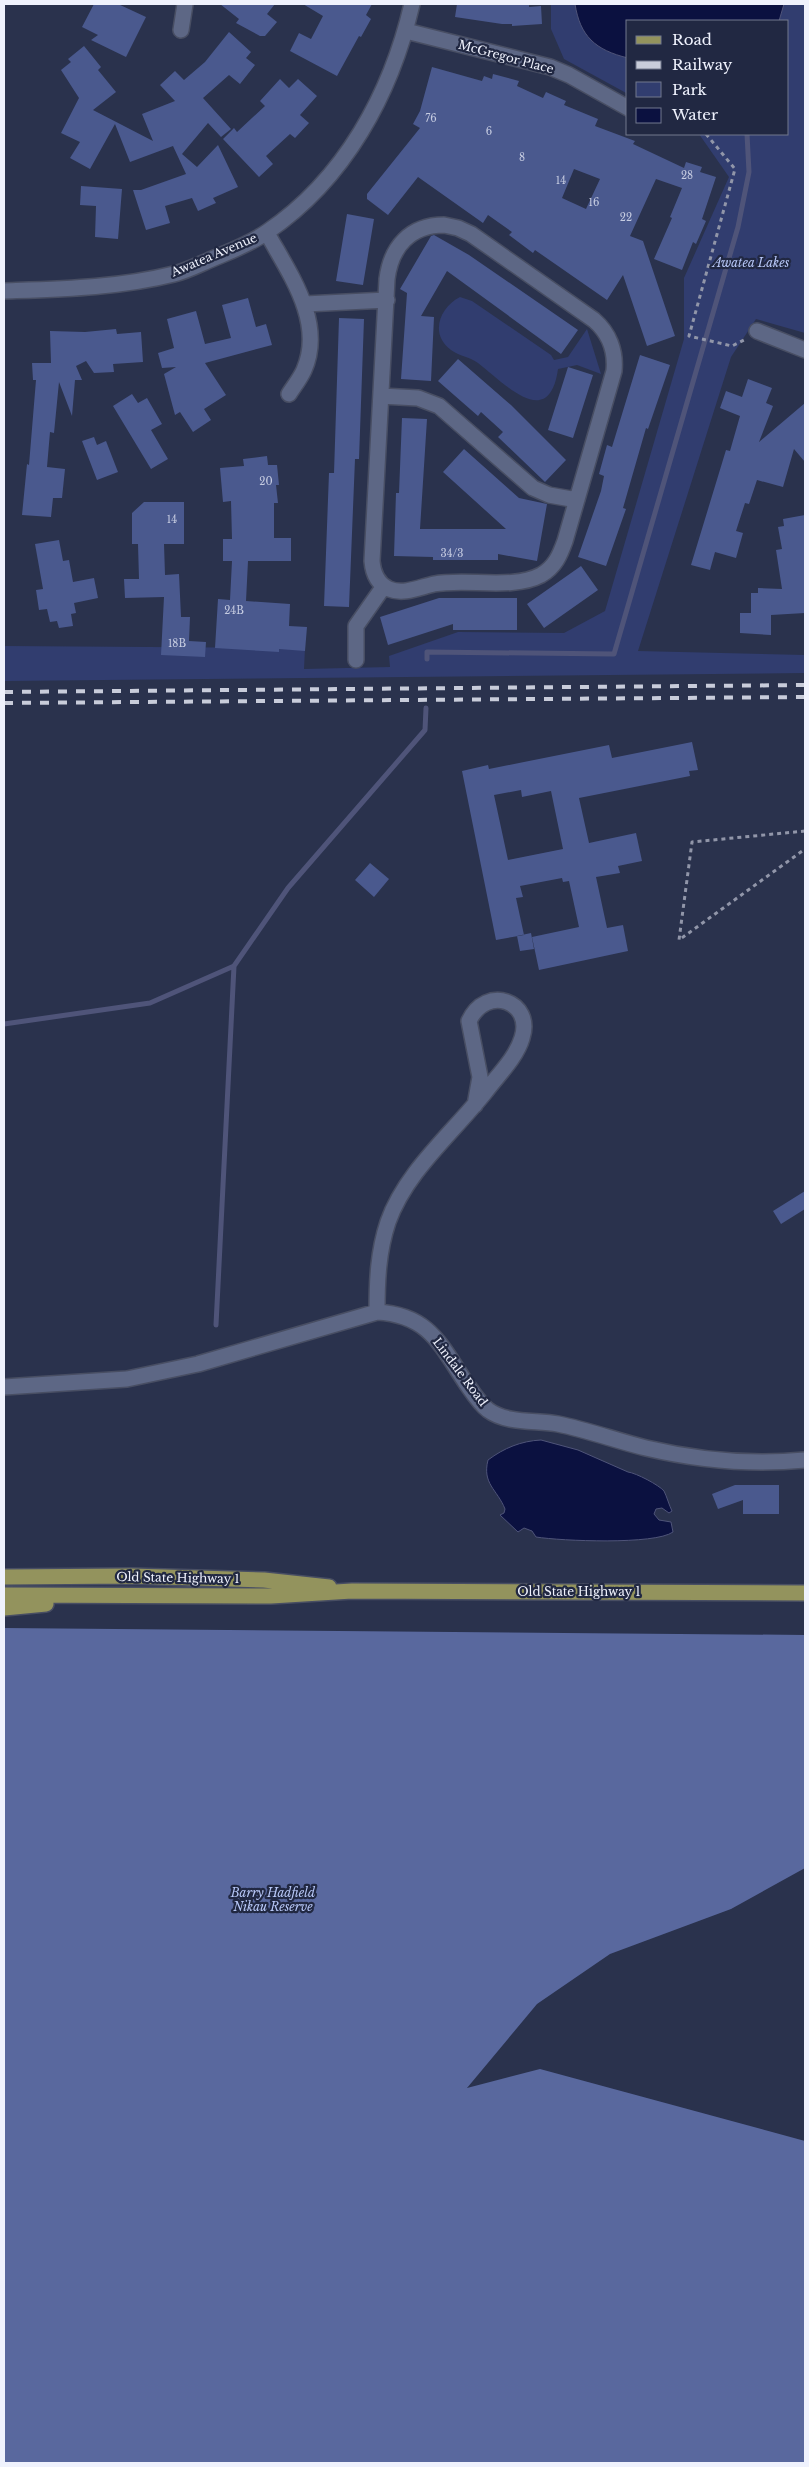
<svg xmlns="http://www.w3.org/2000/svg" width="809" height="2467" font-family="'Libre Baskerville',serif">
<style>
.green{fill:#313d6f}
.forest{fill:#59689e}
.water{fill:#0b1140;stroke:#4f5479}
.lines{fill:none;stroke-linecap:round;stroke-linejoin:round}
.stream{stroke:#4f5479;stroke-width:5}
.building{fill:#4a598e;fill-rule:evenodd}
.minor-casing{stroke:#484e63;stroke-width:18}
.major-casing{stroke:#484e63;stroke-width:18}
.path{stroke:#9196a9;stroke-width:3;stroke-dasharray:4 4;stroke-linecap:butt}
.minor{stroke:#5d6785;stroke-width:15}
.major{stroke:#93935d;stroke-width:15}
.rail{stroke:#c8ccda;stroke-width:4;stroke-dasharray:9 9;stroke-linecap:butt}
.labels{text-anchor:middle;stroke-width:4.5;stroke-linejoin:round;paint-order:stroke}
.number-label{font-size:10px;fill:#c6cce1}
.street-label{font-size:12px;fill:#eff2fd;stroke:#212842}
.park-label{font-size:12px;font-style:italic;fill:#b8c8f8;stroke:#212842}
</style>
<rect width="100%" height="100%" fill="#2a324d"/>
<path class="green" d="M 551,4 L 805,4 L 805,333 L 756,319 L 731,357 L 638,651 L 805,655 L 805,673 L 4,681 L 4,646 L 305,648 L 304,669 L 390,667 L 389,656 L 458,632 L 564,633 L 605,611 L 684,339 L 684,278 L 729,177 L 699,134 L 788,134 L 788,21 L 628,21 L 628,94 L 564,59 L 551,29 Z
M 460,297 L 472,301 L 551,355 L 554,360 L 568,357 L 587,329 L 601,374 L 577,365 L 558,369 C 549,433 503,382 478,363 C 470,357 459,356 451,350 C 429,334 440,307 460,297 Z"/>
<path class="forest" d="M 4,1628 L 805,1635 L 805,1868 L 731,1909 L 610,1954 L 537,2004 L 467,2088 L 540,2069 L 805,2141 L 805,2463 L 4,2463 Z"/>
<path class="water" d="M 575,4 L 784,4 L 779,21 L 628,21 L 628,58 C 595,50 580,36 575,4 Z
M 541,1440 L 578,1450 L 628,1472 C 636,1473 659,1485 664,1491 C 667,1497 669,1505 672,1511 L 669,1513 L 662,1508 L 656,1509 L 654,1514 L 659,1520 L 671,1522 L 673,1532 C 655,1545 561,1541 536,1537 L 532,1531 L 524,1528 L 518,1532 L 500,1515 L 504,1513 L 505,1509 C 497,1489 482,1484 488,1460 C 504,1448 521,1441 541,1440 Z"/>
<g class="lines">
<path class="stream" d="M 427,659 L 427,652 L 614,654 L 738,227 L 749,172 L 747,134
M 4,1024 L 150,1003 L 234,966 L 288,888 L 425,730 L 426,708
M 216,1325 L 234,966"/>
</g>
<path class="building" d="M 94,4 L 118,4 L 146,17 L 126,57 L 91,40 L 98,35 L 82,27 Z
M 220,4 L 275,4 L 267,14 L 277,22 L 265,36 L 260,36 L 236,23 L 239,19 Z
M 303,4 L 372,4 L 366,15 L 371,19 L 361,37 L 359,36 L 337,76 L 290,51 L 299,33 L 311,39 L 323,16 Z
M 457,4 L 529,4 L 529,7 L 541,6 L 542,24 L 512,26 L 512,24 L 502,24 L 455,17 Z
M 229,32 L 251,52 L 246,58 L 255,65 L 240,84 L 229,75 L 203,98 L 231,129 L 221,137 L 208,123 L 182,154 L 197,167 L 218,145 L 238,187 L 213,198 L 216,203 L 198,211 L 192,198 L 165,206 L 170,223 L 146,230 L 133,190 L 141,190 L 186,174 L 173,146 L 130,162 L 115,124 L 90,169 L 70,158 L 80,142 L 61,133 L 79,98 L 61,70 L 71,62 L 68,59 L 84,46 L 101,67 L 98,70 L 116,92 L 93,110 L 153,141 L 142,114 L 175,101 L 160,85 L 175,71 L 184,80 L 205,62 Z
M 432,67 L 482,81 L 484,76 L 492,79 L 493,74 L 519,81 L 517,86 L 543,98 L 546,92 L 566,101 L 564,105 L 598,119 L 595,126 L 635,141 L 633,144 L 684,168 L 686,162 L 702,167 L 700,172 L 716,177 L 702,219 L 706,221 L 696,244 L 693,242 L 682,270 L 654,259 L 672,218 L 670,217 L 682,188 L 656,179 L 630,236 L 643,241 L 675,336 L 647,346 L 623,275 L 607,300 L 535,250 L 533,253 L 509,235 L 512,232 L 488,215 L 483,223 L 418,177 L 388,215 L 367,199 L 367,194 L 420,128 L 413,124 L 420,111 ZM 574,169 L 600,179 L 586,209 L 562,198 Z
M 280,79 L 289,88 L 298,79 L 317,96 L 300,115 L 309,123 L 295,138 L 290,134 L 266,156 L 273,164 L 259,177 L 223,139 L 234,128 L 237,132 L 265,106 L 260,101 Z
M 81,186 L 122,189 L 118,239 L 95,237 L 96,206 L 80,205 Z
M 347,214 L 374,219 L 363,285 L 336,281 Z
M 434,235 L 469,255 L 578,330 L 561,354 L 447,271 L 421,316 L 434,317 L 431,381 L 401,379 L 407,293 L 400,289 L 431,236 Z
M 248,298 L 256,327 L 266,324 L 272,345 L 205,363 L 226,395 L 204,409 L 211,420 L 193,432 L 180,412 L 175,415 L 164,374 L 176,367 L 162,368 L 158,353 L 174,348 L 167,319 L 196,311 L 205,344 L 231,338 L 222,305 Z
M 339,318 L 364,319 L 359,459 L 355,459 L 349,607 L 324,606 L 329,473 L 334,473 Z
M 116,329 L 117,334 L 141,332 L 143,362 L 113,364 L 114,372 L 94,373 L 86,361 L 76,366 L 82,380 L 75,380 L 72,416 L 59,382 L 54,433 L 50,432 L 47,467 L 65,469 L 62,498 L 53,498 L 51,517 L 22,515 L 27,464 L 29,465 L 36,380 L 33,380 L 32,363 L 51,363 L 50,331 L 85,332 Z
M 640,355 L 670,365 L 648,429 L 646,428 L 623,508 L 626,509 L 606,566 L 578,557 L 601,491 L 604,476 L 599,474 L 607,445 L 612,447 Z
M 458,359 L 511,405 L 566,460 L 545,482 L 498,437 L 503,432 L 481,412 L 478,416 L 438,381 Z
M 568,367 L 593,375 L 573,438 L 548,430 Z
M 748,379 L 772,388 L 766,403 L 773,406 L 759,442 L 805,403 L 805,462 L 794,449 L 783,487 L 757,480 L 749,504 L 745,503 L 736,531 L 743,533 L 736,558 L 715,552 L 710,570 L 691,565 L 726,450 L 730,451 L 740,416 L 720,408 L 726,391 L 742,397 Z
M 132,394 L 138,403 L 147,398 L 162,424 L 151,430 L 168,459 L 151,469 L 113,406 Z
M 402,418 L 427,419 L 420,529 L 506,529 L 443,472 L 464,449 L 519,498 L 547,504 L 537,561 L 498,554 L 498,560 L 433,560 L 433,557 L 394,556 L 396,493 L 399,493 Z
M 94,437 L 97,445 L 106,441 L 118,472 L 97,480 L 82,441 Z
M 267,456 L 268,465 L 277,465 L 279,485 L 276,485 L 278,503 L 274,503 L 274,538 L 291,538 L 291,561 L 248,561 L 246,601 L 290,604 L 289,626 L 307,627 L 305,651 L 279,649 L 279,652 L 215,648 L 218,599 L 230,600 L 232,561 L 223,561 L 223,539 L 232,539 L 231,501 L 223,502 L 220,468 L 244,466 L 243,459 Z
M 144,502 L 184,502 L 184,544 L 164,544 L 165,575 L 179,574 L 181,617 L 190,617 L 189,641 L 206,642 L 205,657 L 161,655 L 164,597 L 125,598 L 124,579 L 139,579 L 138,544 L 132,544 L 132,513 Z
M 805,515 L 805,613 L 771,615 L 771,635 L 740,633 L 740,613 L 751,613 L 751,593 L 758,593 L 758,588 L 782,589 L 776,550 L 782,549 L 778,527 L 784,526 L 783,519 Z
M 59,540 L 63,561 L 69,560 L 73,582 L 94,578 L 98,598 L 74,603 L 76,613 L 71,614 L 73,626 L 59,628 L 57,621 L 50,622 L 47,609 L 39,610 L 36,590 L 43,589 L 35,544 Z
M 581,566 L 598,590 L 544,628 L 527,604 Z
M 439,598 L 517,598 L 517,630 L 453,630 L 453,624 L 388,645 L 380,617 Z
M 692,742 L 698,770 L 689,771 L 690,776 L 579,798 L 589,843 L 636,833 L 642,861 L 618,866 L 620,873 L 596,877 L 607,928 L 623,925 L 628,951 L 539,970 L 532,937 L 579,927 L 569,881 L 563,882 L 562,878 L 520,886 L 523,897 L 516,898 L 524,935 L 496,940 L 462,771 L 488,765 L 489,769 L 609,745 L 612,758 ZM 521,790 L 522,797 L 551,791 L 563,849 L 508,860 L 494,795 Z
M 370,863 L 389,879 L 374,897 L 355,880 Z
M 531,933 L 534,949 L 520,951 L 517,936 Z
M 805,1191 L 805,1209 L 781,1224 L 773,1211 Z
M 735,1485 L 779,1485 L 779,1514 L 743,1514 L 743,1500 L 718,1509 L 712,1494 Z"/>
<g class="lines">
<g class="minor-casing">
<path id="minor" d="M 181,30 L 185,4
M 406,31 L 550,67 L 569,75 L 628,108
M 444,225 L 458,228 L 471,234 L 594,320 C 609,333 616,351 614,371 L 565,541 C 560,555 555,567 541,575 C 513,590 466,578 434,584 C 420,587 404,595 389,589 C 378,584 373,573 372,561 L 387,279 C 391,247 410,225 444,225 Z
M 267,233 C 289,273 325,322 304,370 C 300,379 294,386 289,394
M 4,291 C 61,289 118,288 174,274 C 187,271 200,264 212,259 C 231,251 250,244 267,232 C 345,179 391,94 412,4
M 305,304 L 387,300
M 757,331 L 805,350
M 381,396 L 418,398 L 439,406 L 533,488 L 549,495 L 577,500
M 356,660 L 356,626 L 384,586
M 377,1312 C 377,1281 378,1252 388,1222 C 406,1171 453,1133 486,1091 C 498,1075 516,1058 522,1038 C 534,1001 486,984 469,1021 L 480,1077 L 475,1105
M 4,1387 L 127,1379 L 198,1364 L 377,1312 C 429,1315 440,1344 466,1383 C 473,1393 479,1403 488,1410 C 507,1424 536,1420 558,1424 C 588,1430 617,1441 646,1448 C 697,1460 754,1465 805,1460"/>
</g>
<g class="major-casing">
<path id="major" d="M 4,1577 L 131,1576 L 264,1580 L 329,1587
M 4,1595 L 271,1596 L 352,1591 L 805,1593
M 4,1608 L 46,1604"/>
</g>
<path class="path" d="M 706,134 L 735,169 L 689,336 L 732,346 L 744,340
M 805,831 L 692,842 L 679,940 L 805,849"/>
<use href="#minor" class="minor"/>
<use href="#major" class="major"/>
<path class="rail" d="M 4,692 L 805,685
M 4,703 L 805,697"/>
</g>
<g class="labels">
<g class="number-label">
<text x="431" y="122">76</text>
<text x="489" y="135">6</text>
<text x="522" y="161">8</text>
<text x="687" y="179">28</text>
<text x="561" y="184">14</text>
<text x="594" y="206">16</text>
<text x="626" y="221">22</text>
<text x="266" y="485">20</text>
<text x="172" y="523">14</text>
<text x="452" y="557">34/3</text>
<text x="234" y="614">24B</text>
<text x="177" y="647">18B</text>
</g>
<g class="street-label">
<text transform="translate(506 57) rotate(15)" y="4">McGregor Place</text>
<text transform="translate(214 255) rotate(-23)" y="4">Awatea Avenue</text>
<text transform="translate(460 1372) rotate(53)" y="4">Lindale Road</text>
<text transform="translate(178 1578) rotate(1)" y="4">Old State Highway 1</text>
<text x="579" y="1596">Old State Highway 1</text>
</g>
<g class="park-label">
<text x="751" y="267">Awatea Lakes</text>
<text x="273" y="1897">Barry Hadfield<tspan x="273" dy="14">Nikau Reserve</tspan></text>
</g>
</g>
<rect width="809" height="2467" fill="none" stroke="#eff2fd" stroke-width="10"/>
<rect x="626" y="20" width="162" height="115" fill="#212842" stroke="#73798d"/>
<rect x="636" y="36" width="25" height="8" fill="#93935d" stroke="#73798d"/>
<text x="672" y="45" font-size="15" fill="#eff2fd">Road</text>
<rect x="636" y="61" width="25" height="8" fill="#c8ccda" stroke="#73798d"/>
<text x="672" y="70" font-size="15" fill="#eff2fd">Railway</text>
<rect x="636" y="82" width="25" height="15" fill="#313d6f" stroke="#73798d"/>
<text x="672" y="95" font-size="15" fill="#eff2fd">Park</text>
<rect x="636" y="108" width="25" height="15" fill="#0b1140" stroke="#73798d"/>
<text x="672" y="120" font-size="15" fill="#eff2fd">Water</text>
</svg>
